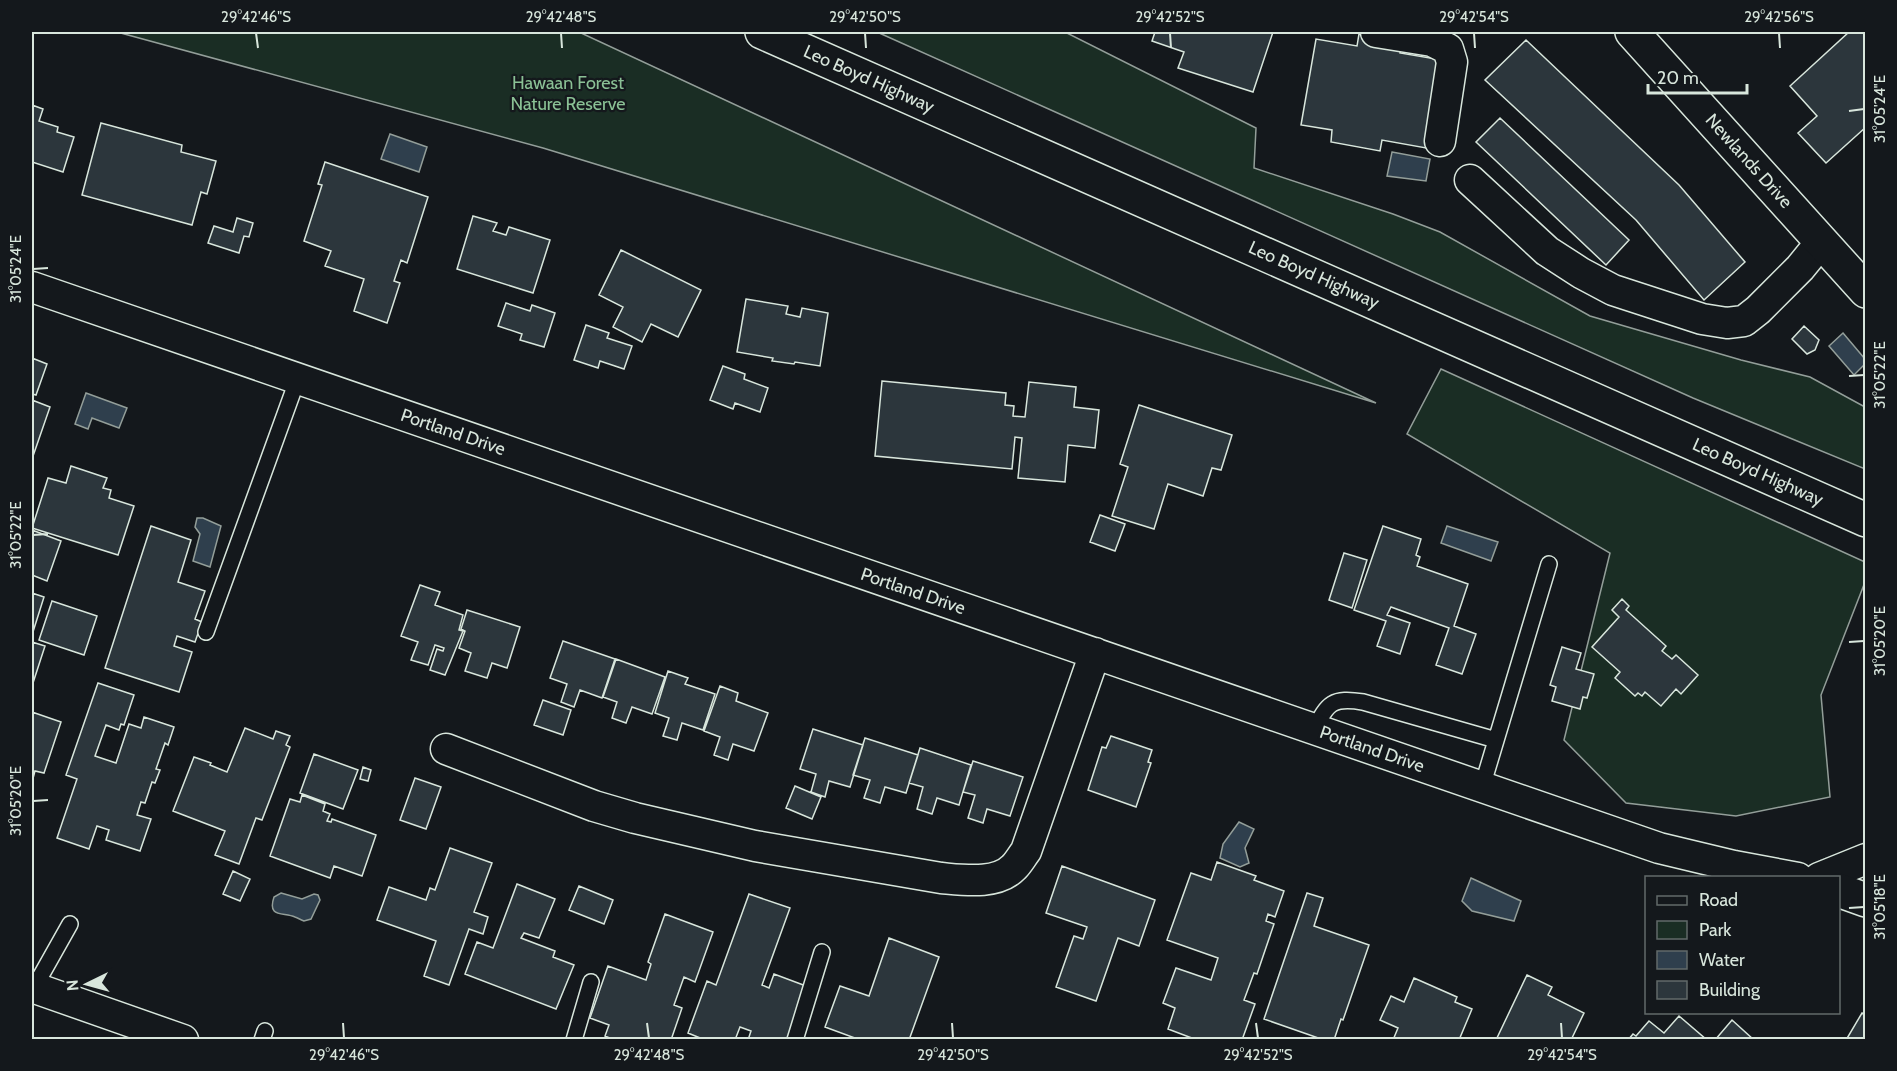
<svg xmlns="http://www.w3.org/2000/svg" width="1897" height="1071" font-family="Cabin,sans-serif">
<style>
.green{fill:#1a2d24;stroke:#939e99;stroke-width:1.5}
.water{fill:#2f3f4d;stroke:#939e99;stroke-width:1.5}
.building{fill:#2c363c;stroke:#d8e6dc;stroke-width:1.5}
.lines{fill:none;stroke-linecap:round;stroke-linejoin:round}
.service-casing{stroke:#d8e6dc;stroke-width:18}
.minor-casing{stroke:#d8e6dc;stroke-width:33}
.tertiary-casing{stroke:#d8e6dc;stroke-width:36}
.primary-casing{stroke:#d8e6dc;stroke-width:36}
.service{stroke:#14181c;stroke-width:15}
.minor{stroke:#14181c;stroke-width:30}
.tertiary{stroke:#14181c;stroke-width:33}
.primary{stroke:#14181c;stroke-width:33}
.ticks{fill:none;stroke:#d8e6dc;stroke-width:2}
.labels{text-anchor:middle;stroke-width:4.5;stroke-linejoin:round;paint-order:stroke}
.street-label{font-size:18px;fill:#d8e6dc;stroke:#14181c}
.park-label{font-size:18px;fill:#8ac095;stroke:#14181c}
.neatline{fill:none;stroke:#d8e6dc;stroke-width:2}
.ticks-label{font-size:15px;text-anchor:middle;fill:#d8e6dc}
</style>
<rect width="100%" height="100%" fill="#14181c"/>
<path class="green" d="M 117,32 L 579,32 L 1376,403 L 543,148 Z
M 877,32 L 1065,32 L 1256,128 L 1254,168 L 1393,214 L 1440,232 L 1590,316 L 1741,360 L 1810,377 L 1865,407 L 1865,469 L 1693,398 Z
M 1441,369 L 1865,562 L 1865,582 L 1821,695 L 1830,797 L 1736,816 L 1626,803 L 1564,740 L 1610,553 L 1407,434 Z"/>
<path class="water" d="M 390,134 L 427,147 L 419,172 L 381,159 Z
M 1392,152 L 1430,159 L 1426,181 L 1387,176 Z
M 1843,333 L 1865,359 L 1865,364 L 1854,375 L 1829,346 Z
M 86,393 L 127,408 L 119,428 L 92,418 L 88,429 L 75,424 Z
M 197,518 L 203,518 L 221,526 L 210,567 L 193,561 L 200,534 L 195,527 Z
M 1447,526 L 1498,542 L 1491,561 L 1441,543 Z
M 1239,822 L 1254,829 L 1245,848 L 1249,863 L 1240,867 L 1220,858 L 1223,844 Z
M 1471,878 L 1521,901 L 1514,921 L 1472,911 L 1462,901 Z
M 281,893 L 302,899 L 314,894 L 318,895 L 320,900 L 311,919 L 304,921 C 301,920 298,918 295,917 C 283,912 267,918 274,897 Z"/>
<path class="building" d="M 1155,32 L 1273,32 L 1253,92 L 1178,68 L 1184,52 L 1152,41 Z
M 1849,32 L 1866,32 L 1866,127 L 1826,163 L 1798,133 L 1817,116 L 1790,86 Z
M 1359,34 L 1402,42 L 1400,53 L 1442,60 L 1426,148 L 1382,140 L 1380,151 L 1331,142 L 1332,130 L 1301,125 L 1316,39 L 1357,46 Z
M 1526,40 L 1679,185 L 1745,262 L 1704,300 L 1636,220 L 1485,80 Z
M 32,105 L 43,109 L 39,121 L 58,127 L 57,132 L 74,137 L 63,172 L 32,162 Z
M 1500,118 L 1629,240 L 1606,265 L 1476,142 Z
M 101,123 L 182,145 L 181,152 L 216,161 L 207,194 L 201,192 L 192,225 L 82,195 Z
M 325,162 L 428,197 L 407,263 L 401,260 L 394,281 L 400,283 L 387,323 L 354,311 L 364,279 L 325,266 L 331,251 L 304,241 L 322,185 L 318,184 Z
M 473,216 L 497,223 L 493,231 L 506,235 L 509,227 L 550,240 L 533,293 L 457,269 Z
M 237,218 L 253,223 L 249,237 L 244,236 L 239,253 L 208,243 L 214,226 L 233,232 Z
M 621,250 L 701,290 L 678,337 L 651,324 L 642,342 L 613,327 L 623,307 L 599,295 Z
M 746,299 L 788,306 L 786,314 L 800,317 L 802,308 L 828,313 L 820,366 L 795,362 L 794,364 L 772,361 L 773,358 L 737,352 Z
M 506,303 L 530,311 L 532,305 L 555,313 L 544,347 L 520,340 L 522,334 L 498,326 Z
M 586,325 L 609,333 L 607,338 L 632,346 L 624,369 L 600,361 L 598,368 L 574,360 Z
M 1804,326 L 1819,340 L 1815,350 L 1807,354 L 1792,339 Z
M 32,358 L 47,364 L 36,395 L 32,394 Z
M 723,366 L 745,374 L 744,379 L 768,388 L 760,412 L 735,403 L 733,409 L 710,400 Z
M 882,381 L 1006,393 L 1005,405 L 1014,406 L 1013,416 L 1025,417 L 1029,382 L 1076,387 L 1074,407 L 1099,410 L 1095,448 L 1068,445 L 1065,482 L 1018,478 L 1022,438 L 1015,437 L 1012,469 L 875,456 Z
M 32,400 L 50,407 L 32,459 Z
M 1139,405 L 1232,435 L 1221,470 L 1212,468 L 1203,496 L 1168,484 L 1154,529 L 1112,516 L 1128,467 L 1120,464 Z
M 71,466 L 107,478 L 103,488 L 111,490 L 109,498 L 134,506 L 118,555 L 32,528 L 48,478 L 66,483 Z
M 1100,515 L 1125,524 L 1115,551 L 1090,542 Z
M 151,526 L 191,540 L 178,582 L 205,591 L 195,619 L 202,622 L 195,642 L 177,636 L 174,646 L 192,652 L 179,692 L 105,668 Z
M 1383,526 L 1421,539 L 1416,555 L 1420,557 L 1417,566 L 1468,584 L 1454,626 L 1476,634 L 1462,674 L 1436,665 L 1449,628 L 1391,607 L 1387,615 L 1410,623 L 1400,654 L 1377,646 L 1386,621 L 1354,610 Z
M 32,530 L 61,541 L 47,581 L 32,575 Z
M 1344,553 L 1367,560 L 1352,608 L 1329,600 Z
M 420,585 L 440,592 L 435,605 L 463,615 L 459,630 L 463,631 L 445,675 L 430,670 L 437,649 L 443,651 L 444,648 L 435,645 L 428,665 L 411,660 L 418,642 L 401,636 Z
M 32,593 L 44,597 L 32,635 Z
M 1622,599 L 1629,606 L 1626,610 L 1666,646 L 1662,651 L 1672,659 L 1676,655 L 1698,675 L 1681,694 L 1676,689 L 1661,706 L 1645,692 L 1642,696 L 1638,693 L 1635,696 L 1615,678 L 1620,672 L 1592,647 L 1619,617 L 1612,610 Z
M 52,601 L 97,616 L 84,655 L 39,640 Z
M 467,610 L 520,627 L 507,668 L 492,663 L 487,678 L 465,671 L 471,653 L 459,648 L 465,631 L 461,629 Z
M 563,641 L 615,659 L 602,698 L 580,690 L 574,707 L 561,702 L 567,684 L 550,678 Z
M 32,642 L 45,646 L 32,686 Z
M 1562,647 L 1581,653 L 1576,669 L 1594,674 L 1587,698 L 1583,697 L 1580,709 L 1552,701 L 1556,687 L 1550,685 Z
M 616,659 L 665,677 L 652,714 L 632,707 L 626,723 L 612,718 L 617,702 L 603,697 Z
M 668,671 L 688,678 L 685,684 L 715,694 L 703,730 L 682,723 L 677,740 L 663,736 L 669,718 L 655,713 Z
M 98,683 L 134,695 L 124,725 L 121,724 L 119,730 L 106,725 L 95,756 L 116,763 L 129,724 L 141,728 L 144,717 L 174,727 L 168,745 L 165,743 L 156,769 L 160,770 L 155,783 L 152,782 L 145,803 L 141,802 L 137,815 L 151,819 L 140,851 L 106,840 L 109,830 L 97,826 L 89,849 L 57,838 L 77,779 L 66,775 Z
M 720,686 L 738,693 L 736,701 L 768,713 L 754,751 L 733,744 L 728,760 L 714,755 L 720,737 L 704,731 Z
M 543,700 L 571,710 L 563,735 L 534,725 Z
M 32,712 L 61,722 L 44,773 L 35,771 L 32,782 Z
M 245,728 L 273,739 L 276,731 L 290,736 L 286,745 L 290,747 L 262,820 L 256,818 L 239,864 L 215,855 L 225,831 L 173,811 L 194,757 L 211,763 L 210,765 L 227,772 Z
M 813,729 L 863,745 L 850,787 L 829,781 L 825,797 L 811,792 L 816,774 L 800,769 Z
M 1111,736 L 1152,750 L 1148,762 L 1151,763 L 1136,807 L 1088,790 L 1102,747 L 1106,748 Z
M 865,738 L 918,755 L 906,793 L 885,787 L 880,803 L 864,798 L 870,780 L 853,775 Z
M 920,748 L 971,765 L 959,805 L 937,798 L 932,814 L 917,809 L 923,787 L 909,783 Z
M 314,754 L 358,770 L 343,809 L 300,793 Z
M 973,761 L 1023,777 L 1010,816 L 987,809 L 983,823 L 968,818 L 975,795 L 963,792 Z
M 363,767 L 371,770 L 368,781 L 360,779 Z
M 415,778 L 441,787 L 426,829 L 400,820 Z
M 795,786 L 821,797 L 812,819 L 786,808 Z
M 302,795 L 325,804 L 323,811 L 330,814 L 327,821 L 331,822 L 332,819 L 376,835 L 362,876 L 334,866 L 330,878 L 270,856 L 290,799 L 300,802 Z
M 450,848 L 492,863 L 474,912 L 488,917 L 483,934 L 469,929 L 449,985 L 424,976 L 436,941 L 377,920 L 389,887 L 426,900 L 430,888 L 435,890 Z
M 1217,862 L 1256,876 L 1254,880 L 1284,891 L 1275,917 L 1268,914 L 1266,921 L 1274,924 L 1257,974 L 1254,973 L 1244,1000 L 1255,1004 L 1242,1040 L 1197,1040 L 1168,1029 L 1175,1008 L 1163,1003 L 1176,968 L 1211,980 L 1218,958 L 1167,940 L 1191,873 L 1211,880 Z
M 1062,866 L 1155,900 L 1139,946 L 1118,938 L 1096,1001 L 1056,987 L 1074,936 L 1083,939 L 1087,927 L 1046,913 Z
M 233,871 L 250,879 L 240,901 L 223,894 Z
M 517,884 L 555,899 L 539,938 L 524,933 L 521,938 L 555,951 L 553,957 L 574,965 L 556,1009 L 465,974 L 477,942 L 493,948 Z
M 579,886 L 613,900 L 604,924 L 569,910 Z
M 1307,893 L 1323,898 L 1314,926 L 1369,945 L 1343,1020 L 1341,1019 L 1334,1040 L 1324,1040 L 1264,1019 Z
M 749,894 L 790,908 L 762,985 L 769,988 L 774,974 L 806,986 L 787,1040 L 748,1040 L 751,1031 L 740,1027 L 735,1040 L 705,1040 L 688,1033 L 707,981 L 716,985 Z
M 665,914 L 713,932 L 695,982 L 684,977 L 674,1005 L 682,1008 L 671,1040 L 614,1040 L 605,1036 L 609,1025 L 590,1018 L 608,966 L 646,980 L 651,964 L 648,962 Z
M 889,938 L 939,957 L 909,1040 L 855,1040 L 855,1038 L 825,1027 L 840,986 L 869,996 Z
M 1527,975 L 1552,987 L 1548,995 L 1584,1013 L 1571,1040 L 1496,1040 Z
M 1414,978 L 1457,997 L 1455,1002 L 1472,1009 L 1459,1040 L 1393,1040 L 1398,1028 L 1380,1020 L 1391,996 L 1404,1002 Z
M 1862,1013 L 1866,1015 L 1866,1040 L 1846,1040 Z
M 1679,1016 L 1707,1040 L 1628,1040 L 1633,1034 L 1636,1036 L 1649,1021 L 1664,1033 Z
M 1732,1020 L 1754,1040 L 1715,1040 Z"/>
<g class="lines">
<g class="service-casing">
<path id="service" d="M 206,632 L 298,378
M 1315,729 C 1327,703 1333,697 1363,702 L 1496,740
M 1482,787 L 1549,564
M 34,988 L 70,924
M 262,1040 L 265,1031
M 574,1040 L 591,982
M 795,1040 L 822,952"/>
</g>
<g class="minor-casing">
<path id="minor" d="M 1376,32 L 1432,41 L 1448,49 L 1452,62 L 1440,141
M 1470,180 L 1547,251 L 1581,273 L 1613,290 L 1702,319 L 1727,323 L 1744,321 L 1758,310 L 1800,268 L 1822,241
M 32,287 L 1659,848 L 1734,866 L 1798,878
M 446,749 L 594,806 L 635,818 L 755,846 L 941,878 C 964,880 997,885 1014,867 C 1019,862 1022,856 1026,851 L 1095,653
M 1819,878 L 1866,859
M 32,987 L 183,1040"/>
</g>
<g class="tertiary-casing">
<path id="tertiary" d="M 1632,32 L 1866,291
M 1838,890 L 1866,900"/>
</g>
<g class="primary-casing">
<path id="primary" d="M 762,32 L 1866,520"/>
</g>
<use href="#service" class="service"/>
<use href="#minor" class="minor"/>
<use href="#tertiary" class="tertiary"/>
<use href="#primary" class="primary"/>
</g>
<path class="ticks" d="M 256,33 L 258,48M 561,33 L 562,48M 865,33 L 866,48M 1170,33 L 1171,48M 1474,33 L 1475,48M 1779,33 L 1780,48M 1849,111 L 1864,109M 33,269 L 48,268M 1849,376 L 1864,375M 33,535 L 48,534M 1849,642 L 1864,641M 33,801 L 48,800M 1849,908 L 1864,907M 343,1023 L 344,1038M 647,1023 L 649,1038M 952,1023 L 953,1038M 1256,1023 L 1258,1038M 1561,1023 L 1562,1038"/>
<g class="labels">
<g class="street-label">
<text transform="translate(869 79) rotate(24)" y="6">Leo Boyd Highway</text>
<text transform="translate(1749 161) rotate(48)" y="6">Newlands Drive</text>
<text transform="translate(1314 275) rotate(24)" y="6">Leo Boyd Highway</text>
<text transform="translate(453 432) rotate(19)" y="6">Portland Drive</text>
<text transform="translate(1758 472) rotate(24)" y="6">Leo Boyd Highway</text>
<text transform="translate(913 591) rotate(19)" y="6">Portland Drive</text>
<text transform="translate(1372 749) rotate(19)" y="6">Portland Drive</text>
</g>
<g class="park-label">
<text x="568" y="89">Hawaan Forest<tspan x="568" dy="21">Nature Reserve</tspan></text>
</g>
</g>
<rect width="1897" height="1071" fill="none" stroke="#14181c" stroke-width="66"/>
<rect x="1645" y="876" width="195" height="138" fill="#14181c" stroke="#626a69" stroke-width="1.5"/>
<rect x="1657" y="896" width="30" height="9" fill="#14181c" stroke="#626a69" stroke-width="1.5"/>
<text x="1699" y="906" font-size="18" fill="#d8e6dc">Road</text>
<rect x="1657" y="921" width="30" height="18" fill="#1a2d24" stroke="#626a69" stroke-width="1.5"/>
<text x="1699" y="936" font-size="18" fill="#d8e6dc">Park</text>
<rect x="1657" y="951" width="30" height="18" fill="#2f3f4d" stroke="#626a69" stroke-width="1.5"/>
<text x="1699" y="966" font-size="18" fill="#d8e6dc">Water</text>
<rect x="1657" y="981" width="30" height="18" fill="#2c363c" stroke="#626a69" stroke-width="1.5"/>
<text x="1699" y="996" font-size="18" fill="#d8e6dc">Building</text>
<g transform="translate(87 984) rotate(265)" stroke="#14181c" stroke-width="4.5" paint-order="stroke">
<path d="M0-4.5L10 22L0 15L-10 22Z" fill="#d8e6dc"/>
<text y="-9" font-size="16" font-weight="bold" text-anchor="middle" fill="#d8e6dc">N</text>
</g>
<path d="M1648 84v9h99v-9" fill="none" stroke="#d8e6dc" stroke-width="3"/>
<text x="1657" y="84" font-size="18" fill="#d8e6dc" stroke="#14181c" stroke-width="4.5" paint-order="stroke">20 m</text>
<rect x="33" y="33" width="1831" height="1005" class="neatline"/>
<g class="ticks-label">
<text x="256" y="22">29°42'46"S</text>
<text x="561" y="22">29°42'48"S</text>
<text x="865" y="22">29°42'50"S</text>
<text x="1170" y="22">29°42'52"S</text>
<text x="1474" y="22">29°42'54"S</text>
<text x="1779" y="22">29°42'56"S</text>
<text transform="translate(1880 109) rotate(-90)" y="5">31°05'24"E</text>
<text transform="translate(16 269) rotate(-90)" y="5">31°05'24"E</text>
<text transform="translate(1880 375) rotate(-90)" y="5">31°05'22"E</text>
<text transform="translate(16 535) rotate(-90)" y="5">31°05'22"E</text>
<text transform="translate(1880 641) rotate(-90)" y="5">31°05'20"E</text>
<text transform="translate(16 801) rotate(-90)" y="5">31°05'20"E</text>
<text transform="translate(1880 907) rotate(-90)" y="5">31°05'18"E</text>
<text x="344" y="1060">29°42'46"S</text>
<text x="649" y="1060">29°42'48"S</text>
<text x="953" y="1060">29°42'50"S</text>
<text x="1258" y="1060">29°42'52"S</text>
<text x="1562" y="1060">29°42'54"S</text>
</g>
</svg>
